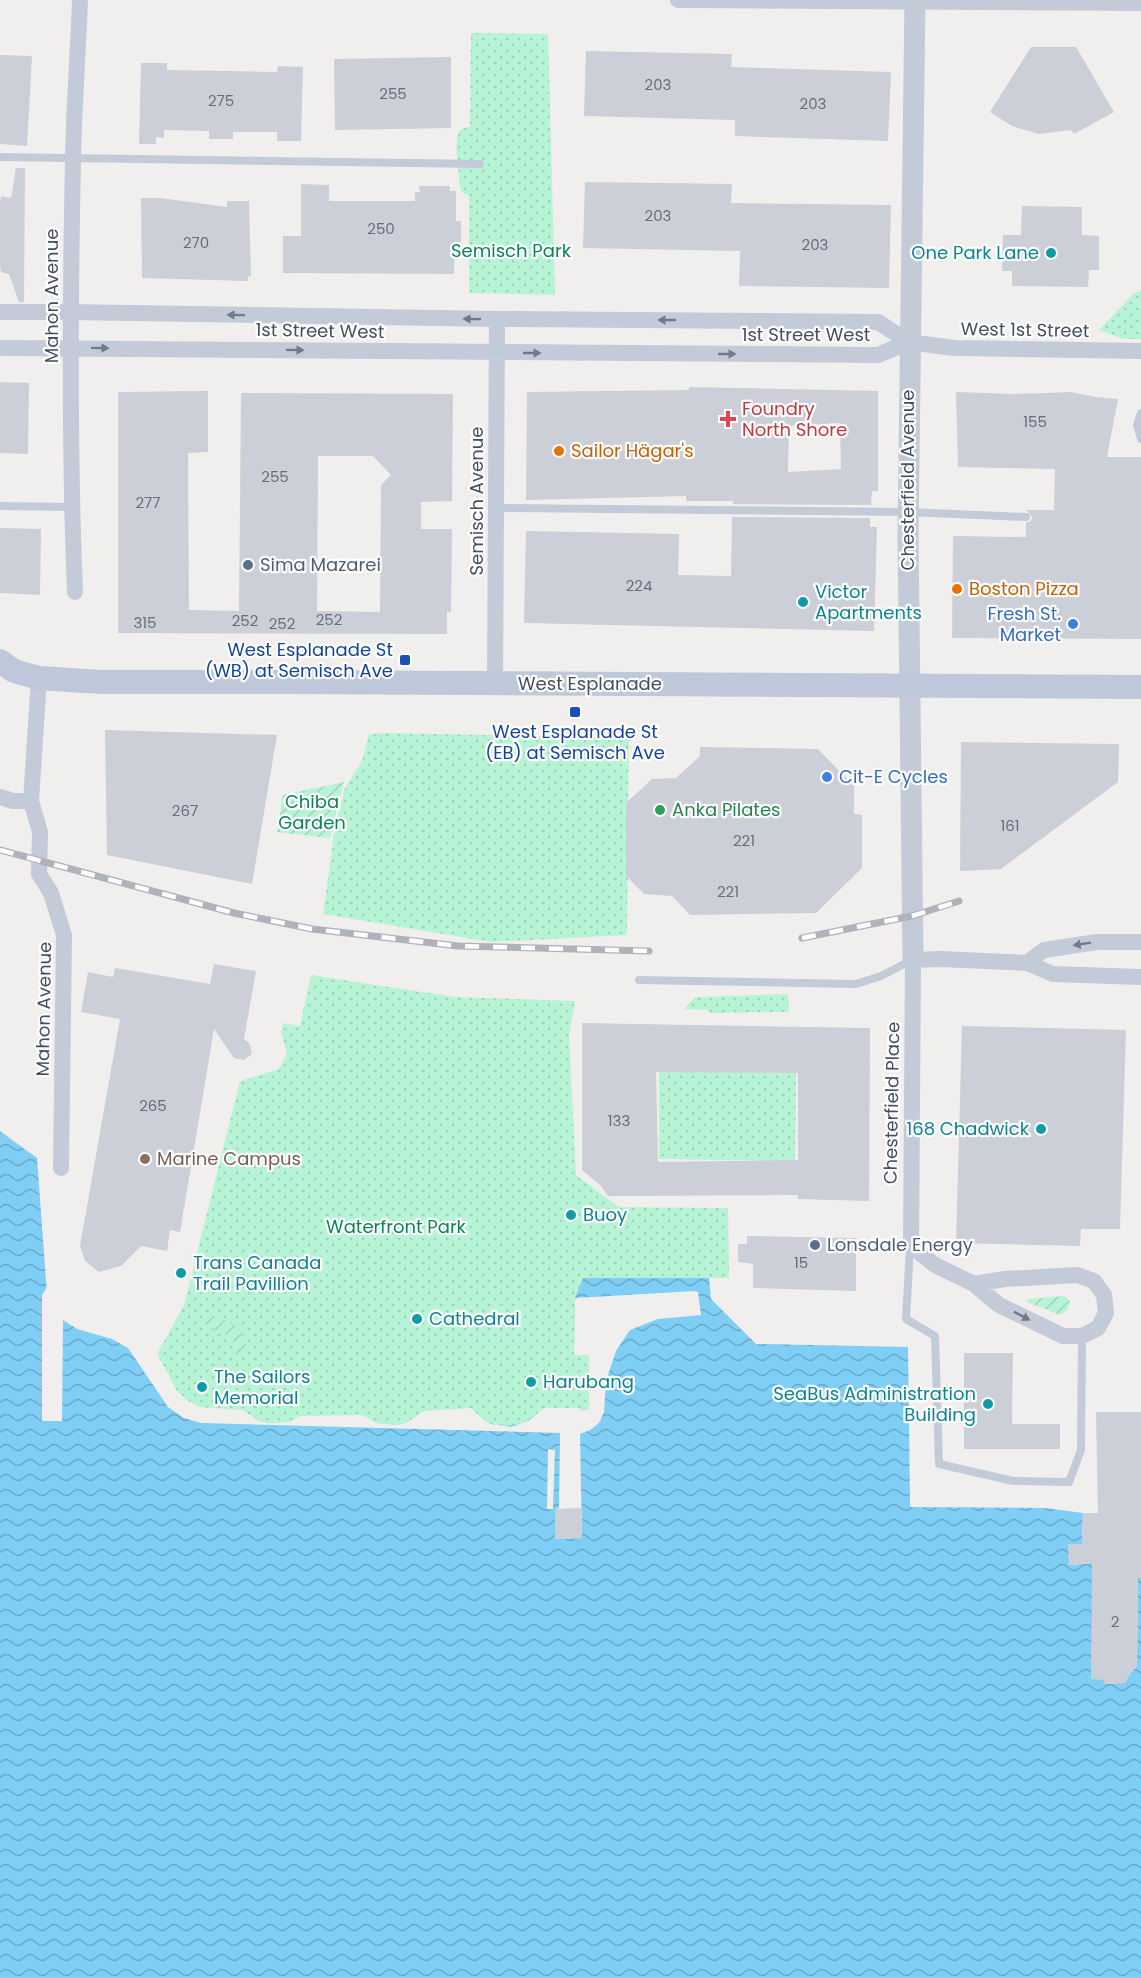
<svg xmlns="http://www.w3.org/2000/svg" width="1141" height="1978" font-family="Poppins,sans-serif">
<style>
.grass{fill:url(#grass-dots)}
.garden{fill:url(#garden-furrows)}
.water{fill:url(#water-waves)}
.pier{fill:#f1eeee}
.building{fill:#cccfd7;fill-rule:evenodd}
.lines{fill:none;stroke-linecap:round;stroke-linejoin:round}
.service{stroke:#c3cbd8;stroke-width:8}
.minor{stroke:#c3cbd8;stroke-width:16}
.tertiary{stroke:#c3cbd8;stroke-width:21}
.secondary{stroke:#bec8da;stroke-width:24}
.rail-casing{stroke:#afb2ba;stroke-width:7}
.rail{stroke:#fff;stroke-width:4.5;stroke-dasharray:14;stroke-linecap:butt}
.oneway{fill:#707a89}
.culture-dot{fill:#0f9aa8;stroke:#fff;stroke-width:2}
.health-dot{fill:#e0444e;stroke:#fff;stroke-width:2}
.food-dot{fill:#e8710a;stroke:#fff;stroke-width:2}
.service-dot{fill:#5c6f8a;stroke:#fff;stroke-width:2}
.shop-dot{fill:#3f7fe0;stroke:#fff;stroke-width:2}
.transit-dot{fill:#1a4fb4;stroke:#fff;stroke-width:2}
.leisure-dot{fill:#2e9e5b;stroke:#fff;stroke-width:2}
.education-dot{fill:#8d6e63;stroke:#fff;stroke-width:2}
.labels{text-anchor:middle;stroke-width:4.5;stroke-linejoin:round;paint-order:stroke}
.number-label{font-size:15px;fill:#666e7c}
.park-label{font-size:18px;fill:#0c8256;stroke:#fff}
.culture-label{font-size:18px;fill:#0d838f;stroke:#fff;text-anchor:start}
.street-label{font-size:18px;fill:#444e5e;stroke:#fff}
.health-label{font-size:18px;fill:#be3a42;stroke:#fff;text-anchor:start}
.food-label{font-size:18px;fill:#c56008;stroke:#fff;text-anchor:start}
.service-label{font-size:18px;fill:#4e5e75;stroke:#fff;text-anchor:start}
.shop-label{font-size:18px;fill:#366cbe;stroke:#fff;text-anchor:end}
.transit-label{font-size:18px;fill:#164399;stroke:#fff;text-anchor:end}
.leisure-label{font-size:18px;fill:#27864d;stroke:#fff;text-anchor:start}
.education-label{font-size:18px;fill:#785e54;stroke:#fff;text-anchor:start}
</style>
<defs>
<pattern id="grass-dots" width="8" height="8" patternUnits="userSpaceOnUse" patternTransform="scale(1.5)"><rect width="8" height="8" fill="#b7f4d6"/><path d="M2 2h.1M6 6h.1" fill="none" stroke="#9fd3ba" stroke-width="1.8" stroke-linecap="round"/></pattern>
<pattern id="garden-furrows" width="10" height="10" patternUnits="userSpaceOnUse" patternTransform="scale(1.5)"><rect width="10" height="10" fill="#b7f4d6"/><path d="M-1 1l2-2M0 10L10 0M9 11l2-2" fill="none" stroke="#9fd3ba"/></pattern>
<pattern id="water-waves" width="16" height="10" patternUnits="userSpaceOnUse" patternTransform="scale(1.5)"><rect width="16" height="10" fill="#7fcef6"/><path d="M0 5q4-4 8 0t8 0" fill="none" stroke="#6aa9ca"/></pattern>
</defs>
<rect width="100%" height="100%" fill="#f1eeee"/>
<path class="grass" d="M 471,33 L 548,34 L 555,295 L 469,293 L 469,195 L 464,194 L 460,189 C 460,173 452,141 460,130 L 470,126 Z
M 1141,290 L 1141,339 L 1123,339 L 1099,330 L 1132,295 Z
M 388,733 L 629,738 L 627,935 L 491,942 L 323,914 L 335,827 L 345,788 L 362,761 L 369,734 Z
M 311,975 L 454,997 L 575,1001 L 569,1035 L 576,1175 L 619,1207 L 728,1208 L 729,1278 L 583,1278 L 575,1355 L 589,1355 L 589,1410 L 544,1408 L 530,1420 L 511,1427 L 491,1424 L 479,1416 L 421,1414 L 408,1422 L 397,1425 L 377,1423 L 367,1418 L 296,1419 L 289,1422 L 269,1423 L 259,1421 L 246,1414 L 198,1410 L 175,1393 L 156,1356 L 184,1305 L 240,1081 L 279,1069 L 287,1053 L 281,1032 L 283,1023 L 300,1026 Z
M 788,994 L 789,1012 L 708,1013 L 708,1010 L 684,1009 L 695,997 Z
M 659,1070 L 796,1073 L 795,1161 L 659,1159 Z"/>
<path class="garden" d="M 344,782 L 330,838 L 277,832 L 283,795 Z
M 1065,1296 L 1070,1301 L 1068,1309 L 1060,1315 L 1027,1302 L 1028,1299 Z
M 215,1318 C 239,1322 245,1332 248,1355 L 237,1359 C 235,1327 217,1339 205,1320 Z"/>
<path class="water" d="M 0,1131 L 37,1158 L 47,1294 L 130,1330 L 175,1393 L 198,1410 L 246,1414 L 259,1421 L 269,1423 L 289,1422 L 296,1419 L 367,1418 L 377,1423 L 397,1425 L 408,1422 L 421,1414 L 474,1411 C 494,1434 524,1428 544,1408 L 589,1410 L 589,1355 L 574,1355 L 575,1298 L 583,1278 L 709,1278 L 711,1299 L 756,1344 L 908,1347 L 910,1507 L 1045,1508 L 1083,1513 L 1082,1538 L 1094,1539 L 1069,1565 L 1092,1563 L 1105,1684 L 1125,1683 L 1129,1675 L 1137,1666 L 1138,1578 L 1141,1578 L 1141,1978 L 0,1978 Z"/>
<path class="pier" d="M 50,1282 L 50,1292 L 131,1327 L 148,1337 L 177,1391 L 187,1400 L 199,1407 L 243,1410 L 259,1421 L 269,1423 L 289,1422 L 300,1416 L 362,1415 L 377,1423 L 397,1425 L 408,1422 L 424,1411 L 471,1408 L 483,1419 L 491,1424 L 511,1427 L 530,1420 L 544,1408 L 579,1408 L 580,1410 L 589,1410 L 589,1355 L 574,1355 L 575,1298 L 695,1291 L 698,1292 L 701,1315 L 658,1319 L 630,1330 L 616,1351 L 606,1381 L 604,1412 L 599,1423 L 590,1430 L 580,1434 L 582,1538 L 555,1539 L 555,1509 L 559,1508 L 560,1433 L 201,1423 L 184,1418 L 168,1407 L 128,1348 L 112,1339 L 77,1329 L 63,1320 L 62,1421 L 42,1421 L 42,1295 Z
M 548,1449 L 555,1450 L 553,1509 L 547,1509 Z"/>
<path class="building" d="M 1031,47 L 1076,47 L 1114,112 L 1074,134 L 1071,130 L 1039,134 L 1012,126 L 990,112 Z
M 586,51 L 732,54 L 731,67 L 891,72 L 888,141 L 735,136 L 735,120 L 584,116 Z
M 0,55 L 32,56 L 27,146 L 0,144 Z
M 451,57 L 451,128 L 335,130 L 334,59 Z
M 141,63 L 167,63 L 167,70 L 277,72 L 278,66 L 303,67 L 301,141 L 277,141 L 277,132 L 233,132 L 233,139 L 209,139 L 209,131 L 164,130 L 164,138 L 156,137 L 156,144 L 139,144 Z
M 16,168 L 25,168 L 24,302 L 19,302 L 9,274 L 1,272 L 0,265 L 0,203 L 1,196 L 11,198 Z
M 585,182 L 732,184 L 731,203 L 891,205 L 889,288 L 739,286 L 740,251 L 583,248 Z
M 301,184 L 329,185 L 329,201 L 415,201 L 415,192 L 420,192 L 419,186 L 450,186 L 450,191 L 456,191 L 456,221 L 461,221 L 461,242 L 455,242 L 454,274 L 283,273 L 283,236 L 301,236 Z
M 141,198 L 161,198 L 227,207 L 227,201 L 249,201 L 251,277 L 248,276 L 248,281 L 142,278 Z
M 1022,206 L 1082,207 L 1082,235 L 1099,236 L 1099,270 L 1089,270 L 1088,287 L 1012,286 L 1012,271 L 1002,271 L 1003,235 L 1021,235 Z
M 0,382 L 29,383 L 28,454 L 0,453 Z
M 689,387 L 878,391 L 878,491 L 872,491 L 871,505 L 733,504 L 733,501 L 686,501 L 686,496 L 526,500 L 527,392 L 689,390 ZM 840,423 L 841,469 L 788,472 L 789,426 Z
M 208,391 L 208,452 L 188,453 L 189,610 L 239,611 L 241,393 L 453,394 L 452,501 L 421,502 L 421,529 L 452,529 L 451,612 L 447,612 L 447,634 L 118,633 L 118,392 ZM 318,456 L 373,456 L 391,475 L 381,485 L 380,612 L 317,611 Z
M 956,392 L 1014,394 L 1071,392 L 1095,397 L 1118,399 L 1107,457 L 1141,457 L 1141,639 L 952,638 L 953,536 L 1026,537 L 1026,523 L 1031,521 L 1032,517 L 1026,510 L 1054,510 L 1055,469 L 958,467 Z
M 732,517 L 870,518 L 870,527 L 877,527 L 874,631 L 524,623 L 526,531 L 679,534 L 678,575 L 731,576 Z
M 0,528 L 41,529 L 40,595 L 0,593 Z
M 105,730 L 277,735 L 252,884 L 107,855 Z
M 961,742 L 1119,744 L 1118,782 L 1001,869 L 960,871 Z
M 700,747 L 818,749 L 854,786 L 854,814 L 862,815 L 862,868 L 816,913 L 690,915 L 672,896 L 644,894 L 626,876 L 626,803 L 652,779 L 676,778 L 700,756 Z
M 214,964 L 256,971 L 244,1039 L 250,1044 L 252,1054 L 244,1060 L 234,1058 L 214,1029 L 180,1232 L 170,1230 L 167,1251 L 141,1246 L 121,1266 L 99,1272 L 85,1261 L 80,1246 L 120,1019 L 81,1012 L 88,972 L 113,977 L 115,968 L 210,984 Z
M 582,1023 L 870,1028 L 869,1201 L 798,1199 L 798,1195 L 608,1196 L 601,1186 L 582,1170 ZM 656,1072 L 798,1073 L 798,1160 L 658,1162 Z
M 962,1026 L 1126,1030 L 1120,1229 L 1081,1229 L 1080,1246 L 956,1243 Z
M 747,1236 L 856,1238 L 856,1291 L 753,1288 L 753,1264 L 738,1262 L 738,1244 L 747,1244 Z
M 964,1353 L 1013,1353 L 1012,1424 L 1060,1424 L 1060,1449 L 964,1449 Z
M 1096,1412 L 1141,1412 L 1141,1578 L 1138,1578 L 1137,1666 L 1129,1675 L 1125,1683 L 1105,1684 L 1104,1680 L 1091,1679 L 1092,1563 L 1069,1565 L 1068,1544 L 1082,1544 L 1083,1513 L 1098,1513 Z
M 581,1508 L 582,1538 L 555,1539 L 555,1509 Z"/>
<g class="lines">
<path class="service" d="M 0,157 L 480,164
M 1141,413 L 1137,425 L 1141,439
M 0,506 L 71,507
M 496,508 L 908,512 L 1026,517
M 639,980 L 856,984 L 881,976 L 912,960
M 910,1247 L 906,1319 L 935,1336 L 939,1464 L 1013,1481 L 1069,1482 L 1081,1450 L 1082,1336"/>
<path class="minor" d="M 678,0 L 1141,3
M 0,312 L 71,312 L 497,319 L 878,322 L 909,342 L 954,348 L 1141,351
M 0,348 L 878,355 L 909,342
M 75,592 C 69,448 70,304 73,159 C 74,106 78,53 80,0
M 39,678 L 31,801 L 40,832 L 39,874 L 51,893 L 64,935 L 61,1168
M 495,683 L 497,319
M 0,797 L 13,801 L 31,801
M 1027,963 L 1044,950 L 1097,942 L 1141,942
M 974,1284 L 1005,1279 L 1077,1275 L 1094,1281 L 1104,1295 L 1106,1313 L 1098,1328 L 1082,1336 L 1063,1336 L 999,1305 L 974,1284 L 935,1265 L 911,1246 L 913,960 L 941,959 L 1027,963 L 1053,974 L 1140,977"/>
<path class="tertiary" d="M 913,960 L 908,533 L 915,0"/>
<path class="secondary" d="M 0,661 L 14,671 L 39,678 L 101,682 L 295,682 L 1141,687"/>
<g class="rail-casing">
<path id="rail" d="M 0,850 L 234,913 L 312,929 L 458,946 L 649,951
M 802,938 L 912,916 L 959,901"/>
</g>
<use href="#rail" class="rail"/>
</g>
<defs><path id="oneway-solid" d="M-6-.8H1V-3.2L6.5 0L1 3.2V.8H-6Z" transform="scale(1.5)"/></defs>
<g class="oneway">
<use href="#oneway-solid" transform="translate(236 315) rotate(-179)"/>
<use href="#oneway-solid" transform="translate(472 319) rotate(-179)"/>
<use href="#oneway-solid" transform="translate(667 320) rotate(-180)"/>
<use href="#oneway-solid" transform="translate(100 348) rotate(1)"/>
<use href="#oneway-solid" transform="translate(295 350) rotate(1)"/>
<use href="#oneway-solid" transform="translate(532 353)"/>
<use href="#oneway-solid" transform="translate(727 354)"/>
<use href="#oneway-solid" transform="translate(1082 944) rotate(171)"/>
<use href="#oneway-solid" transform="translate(1022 1316) rotate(27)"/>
</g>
<g class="culture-dot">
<circle cx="1051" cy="253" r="6"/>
<circle cx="803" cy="602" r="6"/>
<circle cx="1041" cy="1129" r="6"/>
<circle cx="571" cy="1215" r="6"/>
<circle cx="181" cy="1273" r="6"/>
<circle cx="417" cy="1319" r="6"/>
<circle cx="531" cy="1382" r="6"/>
<circle cx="202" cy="1387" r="6"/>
<circle cx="988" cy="1404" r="6"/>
</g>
<path class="health-dot" d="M725 410h6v6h6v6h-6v6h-6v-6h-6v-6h6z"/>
<g class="food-dot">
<circle cx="559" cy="451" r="6"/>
<circle cx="957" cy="589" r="6"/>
</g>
<g class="service-dot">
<circle cx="248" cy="565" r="6"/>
<circle cx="815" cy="1245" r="6"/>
</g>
<g class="shop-dot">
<circle cx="1073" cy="624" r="6"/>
<circle cx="827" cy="777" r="6"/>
</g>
<g class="transit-dot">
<rect x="399" y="654" width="12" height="12" rx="3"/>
<rect x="569" y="706" width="12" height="12" rx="3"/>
</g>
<circle class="leisure-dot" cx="660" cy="810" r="6"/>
<circle class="education-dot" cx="145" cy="1159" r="6"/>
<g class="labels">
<g class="number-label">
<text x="658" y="90">203</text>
<text x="393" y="99">255</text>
<text x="221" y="106">275</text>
<text x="813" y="109">203</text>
<text x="658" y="221">203</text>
<text x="381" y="234">250</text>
<text x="196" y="248">270</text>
<text x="815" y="250">203</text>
<text x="1035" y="427">155</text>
<text x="275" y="482">255</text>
<text x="148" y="508">277</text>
<text x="639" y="591">224</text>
<text x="329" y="625">252</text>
<text x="245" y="626">252</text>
<text x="145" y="628">315</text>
<text x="282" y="629">252</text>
<text x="185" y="816">267</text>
<text x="1010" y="831">161</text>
<text x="744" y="846">221</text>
<text x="728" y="897">221</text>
<text x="153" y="1111">265</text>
<text x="619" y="1126">133</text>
<text x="801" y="1268">15</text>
<text x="1115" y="1627">2</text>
</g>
<g class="park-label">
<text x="511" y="257">Semisch Park</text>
<text x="312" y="808">Chiba<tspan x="312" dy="21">Garden</tspan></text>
<text x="396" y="1233">Waterfront Park</text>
</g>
<g class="culture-label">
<text x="1039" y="259" text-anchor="end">One Park Lane</text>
<text x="815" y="598">Victor<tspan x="815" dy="21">Apartments</tspan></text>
<text x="1029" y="1135" text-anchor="end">168 Chadwick</text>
<text x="583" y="1221">Buoy</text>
<text x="193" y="1269">Trans Canada<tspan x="193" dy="21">Trail Pavillion</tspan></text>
<text x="429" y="1325">Cathedral</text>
<text x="214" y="1383">The Sailors<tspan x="214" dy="21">Memorial</tspan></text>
<text x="543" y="1388">Harubang</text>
<text x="976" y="1400" text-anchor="end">SeaBus Administration<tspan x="976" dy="21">Building</tspan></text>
</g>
<g class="street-label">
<text transform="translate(52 296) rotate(-90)" y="6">Mahon Avenue</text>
<text transform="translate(1025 330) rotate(1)" y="6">West 1st Street</text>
<text transform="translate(320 331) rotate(1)" y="6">1st Street West</text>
<text x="806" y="341">1st Street West</text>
<text transform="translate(908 480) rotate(-90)" y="6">Chesterfield Avenue</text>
<text transform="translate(477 501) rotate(-90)" y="6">Semisch Avenue</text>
<text x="590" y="690">West Esplanade</text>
<text transform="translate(44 1009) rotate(-89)" y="6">Mahon Avenue</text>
<text transform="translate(892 1103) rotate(-89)" y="6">Chesterfield Place</text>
</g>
<g class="health-label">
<text x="742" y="415">Foundry<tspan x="742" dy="21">North Shore</tspan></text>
</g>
<g class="food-label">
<text x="571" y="457">Sailor Hägar's</text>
<text x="969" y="595">Boston Pizza</text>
</g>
<g class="service-label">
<text x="260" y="571">Sima Mazarei</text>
<text x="827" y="1251">Lonsdale Energy</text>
</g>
<g class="shop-label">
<text x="1061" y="620">Fresh St.<tspan x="1061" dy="21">Market</tspan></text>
<text x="839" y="783" text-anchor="start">Cit-E Cycles</text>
</g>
<g class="transit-label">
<text x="393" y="656">West Esplanade St<tspan x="393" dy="21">(WB) at Semisch Ave</tspan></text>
<text x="575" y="738" text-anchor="middle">West Esplanade St<tspan x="575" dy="21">(EB) at Semisch Ave</tspan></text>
</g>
<g class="leisure-label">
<text x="672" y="816">Anka Pilates</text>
</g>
<g class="education-label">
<text x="157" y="1165">Marine Campus</text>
</g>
</g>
</svg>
